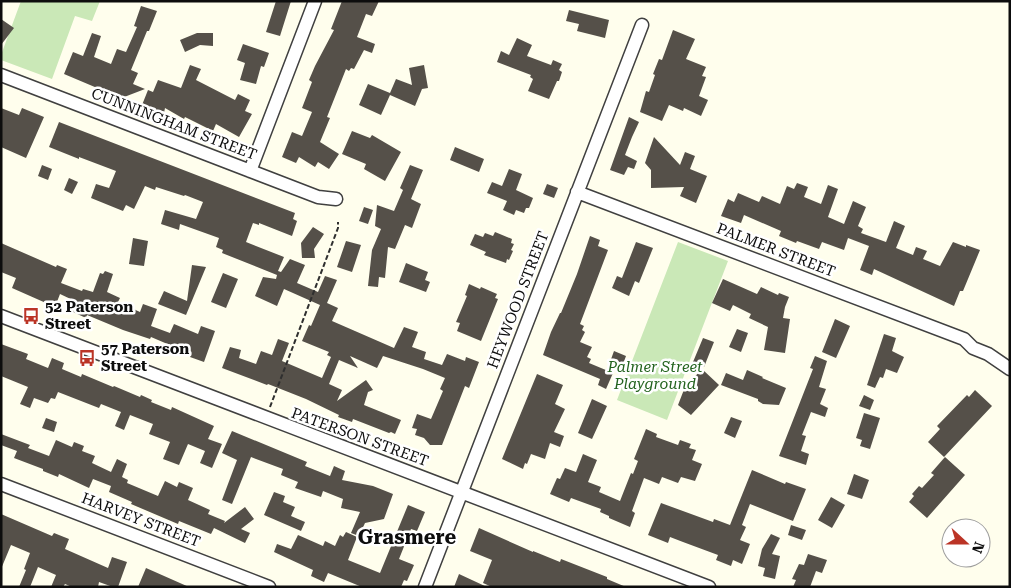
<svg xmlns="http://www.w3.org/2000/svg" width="1011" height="588" font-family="'Roboto Serif',serif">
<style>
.green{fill:#cae8b7}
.building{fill:#555049}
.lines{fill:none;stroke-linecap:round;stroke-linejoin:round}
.street-casing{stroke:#404040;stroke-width:15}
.path{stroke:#2f2f2f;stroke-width:2;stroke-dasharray:5 2.5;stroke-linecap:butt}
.street{stroke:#fff;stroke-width:12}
.labels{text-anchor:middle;stroke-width:5;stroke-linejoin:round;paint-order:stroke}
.street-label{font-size:15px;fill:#0d0d0d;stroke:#fff}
.poi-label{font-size:15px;font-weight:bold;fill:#0d0d0d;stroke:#fff;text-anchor:start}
.park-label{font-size:15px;font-style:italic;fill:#23631e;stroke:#fff}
.district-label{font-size:20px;font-weight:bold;fill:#0d0d0d;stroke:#fff}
</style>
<rect width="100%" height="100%" fill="#fffeed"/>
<path class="green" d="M 21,1 L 100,1 L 92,21 L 75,16 L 52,79 L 1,60 L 1,55 Z
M 678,242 L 728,261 L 667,420 L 617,400 Z"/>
<path class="building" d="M 276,1 L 291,1 L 280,36 L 266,32 Z
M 342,1 L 379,1 L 372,16 L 366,14 L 357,37 L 375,44 L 372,53 L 364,50 L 354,69 L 351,68 L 349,71 L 346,69 L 327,117 L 330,118 L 320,142 L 339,154 L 329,169 L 318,162 L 315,167 L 299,157 L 296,163 L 282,157 L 292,132 L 302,136 L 312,112 L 302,108 L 312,82 L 309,80 L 315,66 L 334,30 L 331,29 Z
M 141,6 L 157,11 L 149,31 L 147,31 L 131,70 L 138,73 L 133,84 L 145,89 L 119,99 L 108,95 L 109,93 L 64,74 L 73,52 L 83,56 L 92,33 L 101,36 L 94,57 L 111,64 L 117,49 L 126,52 L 137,27 L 134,26 Z
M 569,10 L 609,20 L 605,38 L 577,31 L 579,24 L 566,21 Z
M 1,19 L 14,28 L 1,45 Z
M 673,30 L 695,39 L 686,59 L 706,67 L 702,76 L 706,77 L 699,96 L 708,100 L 701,116 L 684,108 L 683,111 L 669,105 L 662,121 L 640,112 L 646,91 L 649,92 L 655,75 L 653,74 L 659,59 L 662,60 Z
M 197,33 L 213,33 L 213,46 L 200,45 L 185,52 L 180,40 Z
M 517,38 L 532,45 L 527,56 L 551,65 L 553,60 L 562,64 L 559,70 L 562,72 L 559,81 L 557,81 L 549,99 L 528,91 L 533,79 L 530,77 L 531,75 L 497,62 L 501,51 L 509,55 Z
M 243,44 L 269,53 L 264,67 L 261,66 L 256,84 L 240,80 L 245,63 L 237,60 Z
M 190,65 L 201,69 L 196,80 L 235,100 L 238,94 L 250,100 L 245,111 L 252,114 L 239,137 L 216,124 L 213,131 L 185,117 L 184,119 L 165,108 L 164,113 L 142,105 L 148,90 L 153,92 L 158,80 L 181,88 Z
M 424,65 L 428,88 L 422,89 L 415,106 L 390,95 L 381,115 L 359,105 L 368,84 L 390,93 L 396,79 L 412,85 L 409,68 Z
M 1,108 L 19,115 L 22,108 L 44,117 L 26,158 L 1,147 Z
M 629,117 L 639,122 L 632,137 L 625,155 L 637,161 L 634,169 L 628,167 L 624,175 L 610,170 Z
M 59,122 L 295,213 L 293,219 L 297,221 L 292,236 L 259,223 L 259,225 L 253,223 L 246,242 L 284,257 L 278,271 L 281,272 L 290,259 L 305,265 L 297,283 L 318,292 L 325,276 L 337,280 L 327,303 L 338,308 L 332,321 L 394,348 L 404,327 L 418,332 L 412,347 L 426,352 L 424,359 L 442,365 L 447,354 L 465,361 L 466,357 L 479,362 L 469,388 L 465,386 L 442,445 L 430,445 L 424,438 L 415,435 L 417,429 L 412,428 L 417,414 L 431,419 L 443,391 L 440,389 L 445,378 L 423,369 L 383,356 L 377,368 L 350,356 L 358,368 L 339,360 L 329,384 L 342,390 L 337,401 L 366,380 L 373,390 L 368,392 L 364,405 L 401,420 L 395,434 L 391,432 L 389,433 L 353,419 L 352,422 L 338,417 L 339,415 L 306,399 L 268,384 L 267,385 L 222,368 L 230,347 L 241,350 L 239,358 L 256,364 L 261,351 L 272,355 L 278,339 L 289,343 L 282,361 L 322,378 L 331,357 L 327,355 L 329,352 L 302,341 L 309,325 L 311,326 L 320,305 L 284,289 L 277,306 L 255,296 L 263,277 L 276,279 L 278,271 L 277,275 L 222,253 L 223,250 L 216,247 L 219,238 L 180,224 L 179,230 L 161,224 L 165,210 L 196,219 L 203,202 L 185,195 L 184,196 L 156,187 L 155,190 L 145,186 L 134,209 L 126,205 L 123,211 L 91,198 L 96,184 L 109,188 L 116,171 L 79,157 L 79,159 L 49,147 Z
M 352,131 L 370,138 L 372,135 L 401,152 L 385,181 L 364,169 L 366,164 L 342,154 Z
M 654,137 L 680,165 L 685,152 L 695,156 L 690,169 L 707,176 L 696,203 L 680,196 L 684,187 L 651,188 L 651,170 L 645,163 Z
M 455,147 L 484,159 L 479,172 L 450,160 Z
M 42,165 L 52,169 L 48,180 L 38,176 Z
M 410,165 L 423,170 L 411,199 L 421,204 L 412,228 L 405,225 L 395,249 L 388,247 L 385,278 L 379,277 L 378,287 L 368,286 L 372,250 L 381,229 L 375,226 L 377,205 L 394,211 L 403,190 L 400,188 Z
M 509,169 L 522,174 L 516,190 L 533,198 L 529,208 L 526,208 L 524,213 L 516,210 L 514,215 L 503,210 L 507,201 L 487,193 L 492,182 L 502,186 Z
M 69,178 L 78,182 L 72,194 L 64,190 Z
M 797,183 L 808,187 L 804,197 L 821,204 L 828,185 L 838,189 L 828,217 L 844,224 L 853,201 L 866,207 L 858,226 L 863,229 L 861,233 L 886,242 L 894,221 L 905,226 L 896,248 L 913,255 L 916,247 L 927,251 L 923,259 L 940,266 L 953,242 L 966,247 L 966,245 L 980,250 L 963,291 L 960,291 L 954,306 L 874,269 L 872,275 L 860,270 L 869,246 L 848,238 L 844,250 L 822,242 L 819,249 L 797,241 L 796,243 L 779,236 L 781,231 L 744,215 L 741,223 L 721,216 L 728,199 L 734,202 L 738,193 L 759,202 L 762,196 L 780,204 L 787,186 L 794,189 Z
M 547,184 L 558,188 L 554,198 L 543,194 Z
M 364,207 L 373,210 L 368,224 L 359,221 Z
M 313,227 L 324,234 L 314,249 L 315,258 L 302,258 L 301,243 Z
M 495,232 L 512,239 L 511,243 L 514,244 L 511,250 L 513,251 L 509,260 L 507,259 L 506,263 L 484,255 L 486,252 L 470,245 L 475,234 L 483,237 L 485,233 L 493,236 Z
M 590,236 L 600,240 L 598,246 L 608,250 L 580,324 L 584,326 L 582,330 L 585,332 L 580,342 L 592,347 L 587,357 L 591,359 L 589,363 L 613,373 L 606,389 L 598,385 L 600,379 L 543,355 L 551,332 L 560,313 L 561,313 L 577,274 Z
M 133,238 L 148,241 L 144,266 L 129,264 Z
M 346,241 L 361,245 L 352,272 L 337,267 Z
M 636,242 L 653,248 L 639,283 L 635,281 L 629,296 L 612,288 L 617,276 L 622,278 Z
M 1,243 L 56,267 L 57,265 L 67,269 L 61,283 L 82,291 L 83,289 L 93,292 L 100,273 L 103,274 L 105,271 L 113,274 L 107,292 L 120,298 L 118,302 L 140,312 L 143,304 L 157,309 L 151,326 L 170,333 L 174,324 L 198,334 L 201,326 L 215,331 L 204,362 L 190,357 L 191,354 L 151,337 L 150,339 L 123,330 L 87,315 L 86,318 L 73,312 L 77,302 L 60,294 L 55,307 L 12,288 L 16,278 L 1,272 Z
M 406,263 L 428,272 L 425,280 L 430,282 L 426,292 L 399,282 Z
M 192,265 L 206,267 L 186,315 L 158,304 L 164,291 L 187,301 Z
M 223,273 L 238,279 L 226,308 L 211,302 Z
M 723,279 L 757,294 L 761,287 L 778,295 L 779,293 L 789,297 L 785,307 L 783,318 L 790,319 L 785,353 L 764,350 L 768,327 L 749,318 L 751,314 L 733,305 L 730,311 L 712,303 Z
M 469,284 L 480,289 L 481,287 L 497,294 L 495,298 L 498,299 L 481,341 L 457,331 L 460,323 L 456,322 L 467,296 L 465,295 Z
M 835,319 L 850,326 L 836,358 L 822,352 Z
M 737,329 L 748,333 L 741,352 L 729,347 Z
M 884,334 L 896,338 L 892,351 L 904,357 L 897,373 L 886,369 L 883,378 L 880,377 L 875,388 L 867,385 Z
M 703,338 L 714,342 L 704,367 L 693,362 Z
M 1,344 L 28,354 L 26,359 L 48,368 L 52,358 L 64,363 L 62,369 L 81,377 L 82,374 L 113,387 L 114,386 L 140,397 L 141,395 L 152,400 L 151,402 L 171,410 L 172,407 L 214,426 L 208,439 L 222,444 L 212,468 L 200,463 L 205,451 L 188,444 L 179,465 L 163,459 L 170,442 L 149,434 L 153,424 L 130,415 L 124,430 L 115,426 L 121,412 L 101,404 L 99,408 L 58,392 L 55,399 L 51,398 L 48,403 L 34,398 L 30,408 L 20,404 L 28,387 L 1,376 Z
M 614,351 L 626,356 L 622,367 L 610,362 Z
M 815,356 L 827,361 L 819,387 L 826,389 L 820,404 L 828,408 L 825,417 L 811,412 L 802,435 L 806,436 L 801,451 L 809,454 L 806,465 L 779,456 L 813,369 L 810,368 Z
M 702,369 L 719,385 L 691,415 L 678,405 L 685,387 Z
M 747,370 L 763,377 L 762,378 L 786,388 L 779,405 L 763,404 L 758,401 L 758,399 L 721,385 L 726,373 L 743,380 Z
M 537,374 L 563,385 L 555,404 L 565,409 L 554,432 L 564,436 L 560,447 L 550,443 L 545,459 L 531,454 L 527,464 L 525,463 L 523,469 L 502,459 Z
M 975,390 L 992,406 L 944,457 L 928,442 L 940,429 L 937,426 L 967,395 L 969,397 Z
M 864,395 L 874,400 L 870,410 L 859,406 Z
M 592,399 L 607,406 L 592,439 L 578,433 Z
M 864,413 L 880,418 L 870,449 L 860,446 L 862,440 L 856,438 Z
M 731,417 L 742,421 L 735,438 L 724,433 Z
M 46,418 L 57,422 L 54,432 L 42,428 Z
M 646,429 L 657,434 L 656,437 L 678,445 L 680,440 L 691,444 L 689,448 L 696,450 L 692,460 L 702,464 L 695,481 L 681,477 L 678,483 L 662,477 L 659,484 L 644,478 L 632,511 L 635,513 L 630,527 L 609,518 L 609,516 L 600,512 L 601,509 L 571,498 L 569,502 L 550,494 L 557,478 L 560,479 L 565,468 L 576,472 L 583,454 L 597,460 L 588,482 L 601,487 L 599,492 L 620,501 L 631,473 L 633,474 L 638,461 L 634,459 Z
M 232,431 L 307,462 L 305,466 L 330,476 L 334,466 L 345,471 L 342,480 L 373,486 L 393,494 L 384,519 L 365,523 L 359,536 L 351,533 L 360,512 L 341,508 L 343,499 L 323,491 L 321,497 L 295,488 L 298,482 L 281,475 L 283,469 L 251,457 L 232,504 L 222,500 L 237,460 L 222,453 Z
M 1,434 L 30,445 L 28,448 L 49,456 L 56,440 L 72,447 L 74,442 L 84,446 L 82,451 L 95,456 L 92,463 L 111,472 L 117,459 L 127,464 L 122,477 L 128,480 L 127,483 L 158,496 L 165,481 L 177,487 L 179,482 L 193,488 L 188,500 L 210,510 L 208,514 L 225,521 L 224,523 L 245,507 L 254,519 L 241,529 L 250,533 L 245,543 L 214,528 L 211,534 L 179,521 L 178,524 L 131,504 L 132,502 L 109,492 L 111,486 L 93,479 L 89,488 L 59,474 L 58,477 L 43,471 L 43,469 L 14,458 L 17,451 L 1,445 Z
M 945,457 L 965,475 L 927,518 L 909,502 L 914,496 L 912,494 L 919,486 L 922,488 L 934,475 L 931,473 Z
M 752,470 L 785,484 L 786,482 L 806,489 L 793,521 L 750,504 L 742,525 L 746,527 L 740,540 L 750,544 L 742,564 L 733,560 L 731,566 L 716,560 L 718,555 L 683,542 L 670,537 L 668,543 L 648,535 L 661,503 L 713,522 L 714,519 L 730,525 Z
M 854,474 L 869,480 L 862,499 L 847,494 Z
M 274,492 L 285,496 L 283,502 L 295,507 L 291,516 L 305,522 L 301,531 L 264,515 Z
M 831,497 L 845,505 L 832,528 L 818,520 Z
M 408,505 L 425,512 L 417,531 L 411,529 L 399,559 L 414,565 L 407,581 L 404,580 L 401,587 L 362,587 L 328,573 L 324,582 L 311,576 L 313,570 L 274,552 L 277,544 L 291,549 L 298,535 L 323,546 L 325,541 L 335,546 L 340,535 L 343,537 L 346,532 L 357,537 L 348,560 L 380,573 Z
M 1,514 L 52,536 L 54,533 L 69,539 L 65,549 L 108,568 L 112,557 L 127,562 L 118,587 L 113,587 L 99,582 L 98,587 L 72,587 L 65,584 L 63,587 L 51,587 L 56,575 L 38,567 L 30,587 L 19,587 L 26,570 L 24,569 L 30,553 L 11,545 L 1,569 Z
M 791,525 L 806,530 L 802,540 L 788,535 Z
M 479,528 L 533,552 L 533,551 L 560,562 L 561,559 L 607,577 L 607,579 L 626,587 L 492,587 L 483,583 L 492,560 L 470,551 Z
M 771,534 L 780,538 L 772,554 L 780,556 L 775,579 L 763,576 L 765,568 L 758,566 L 762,549 Z
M 808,554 L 827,560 L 822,573 L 816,571 L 810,587 L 793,587 L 796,580 L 792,579 L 799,564 L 804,565 Z
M 146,568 L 189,587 L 138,587 Z
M 459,574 L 487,587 L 454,587 Z"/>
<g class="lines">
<g class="street-casing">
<path id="street" d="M 1,75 L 318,197 L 336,199
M 250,171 L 315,1
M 577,192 L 964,339 L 973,348 L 988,354 L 1010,369
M 1,316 C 236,408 473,496 709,587
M 1,484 L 269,587
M 425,587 L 642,25"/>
</g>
<path class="path" d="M 270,407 L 338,228 L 338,222"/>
<use href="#street" class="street"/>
</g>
<defs>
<g id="bus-bare" transform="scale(1.35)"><path d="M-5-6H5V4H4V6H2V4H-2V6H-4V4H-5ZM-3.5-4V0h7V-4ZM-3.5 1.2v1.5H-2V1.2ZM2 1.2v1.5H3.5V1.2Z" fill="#bb3426" stroke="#fff" stroke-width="2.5" paint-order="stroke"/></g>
</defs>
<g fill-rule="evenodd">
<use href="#bus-bare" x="31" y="316"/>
<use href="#bus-bare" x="87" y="358"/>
</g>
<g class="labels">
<g class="street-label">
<text transform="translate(174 124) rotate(21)" y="5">CUNNINGHAM STREET</text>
<text transform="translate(776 250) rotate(21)" y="5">PALMER STREET</text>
<text transform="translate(518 300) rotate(-69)" y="5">HEYWOOD STREET</text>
<text transform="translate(360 437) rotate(20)" y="5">PATERSON STREET</text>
<text transform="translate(141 520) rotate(21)" y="5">HARVEY STREET</text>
</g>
<g class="poi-label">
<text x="45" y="312">52 Paterson<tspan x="45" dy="17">Street</tspan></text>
<text x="101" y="354">57 Paterson<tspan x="101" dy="17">Street</tspan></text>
</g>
<g class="park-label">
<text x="655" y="372">Palmer Street<tspan x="655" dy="17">Playground</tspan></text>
</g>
<g class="district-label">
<text x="407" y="544">Grasmere</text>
</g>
</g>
<rect width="1011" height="588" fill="none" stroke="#0d0d0d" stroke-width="5"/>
<g transform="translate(966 543) rotate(111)"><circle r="24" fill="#ffffff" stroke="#9e9e9e"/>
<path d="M0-4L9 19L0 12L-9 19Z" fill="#bb3426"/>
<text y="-8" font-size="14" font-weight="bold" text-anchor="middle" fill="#0d0d0d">N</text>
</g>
</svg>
